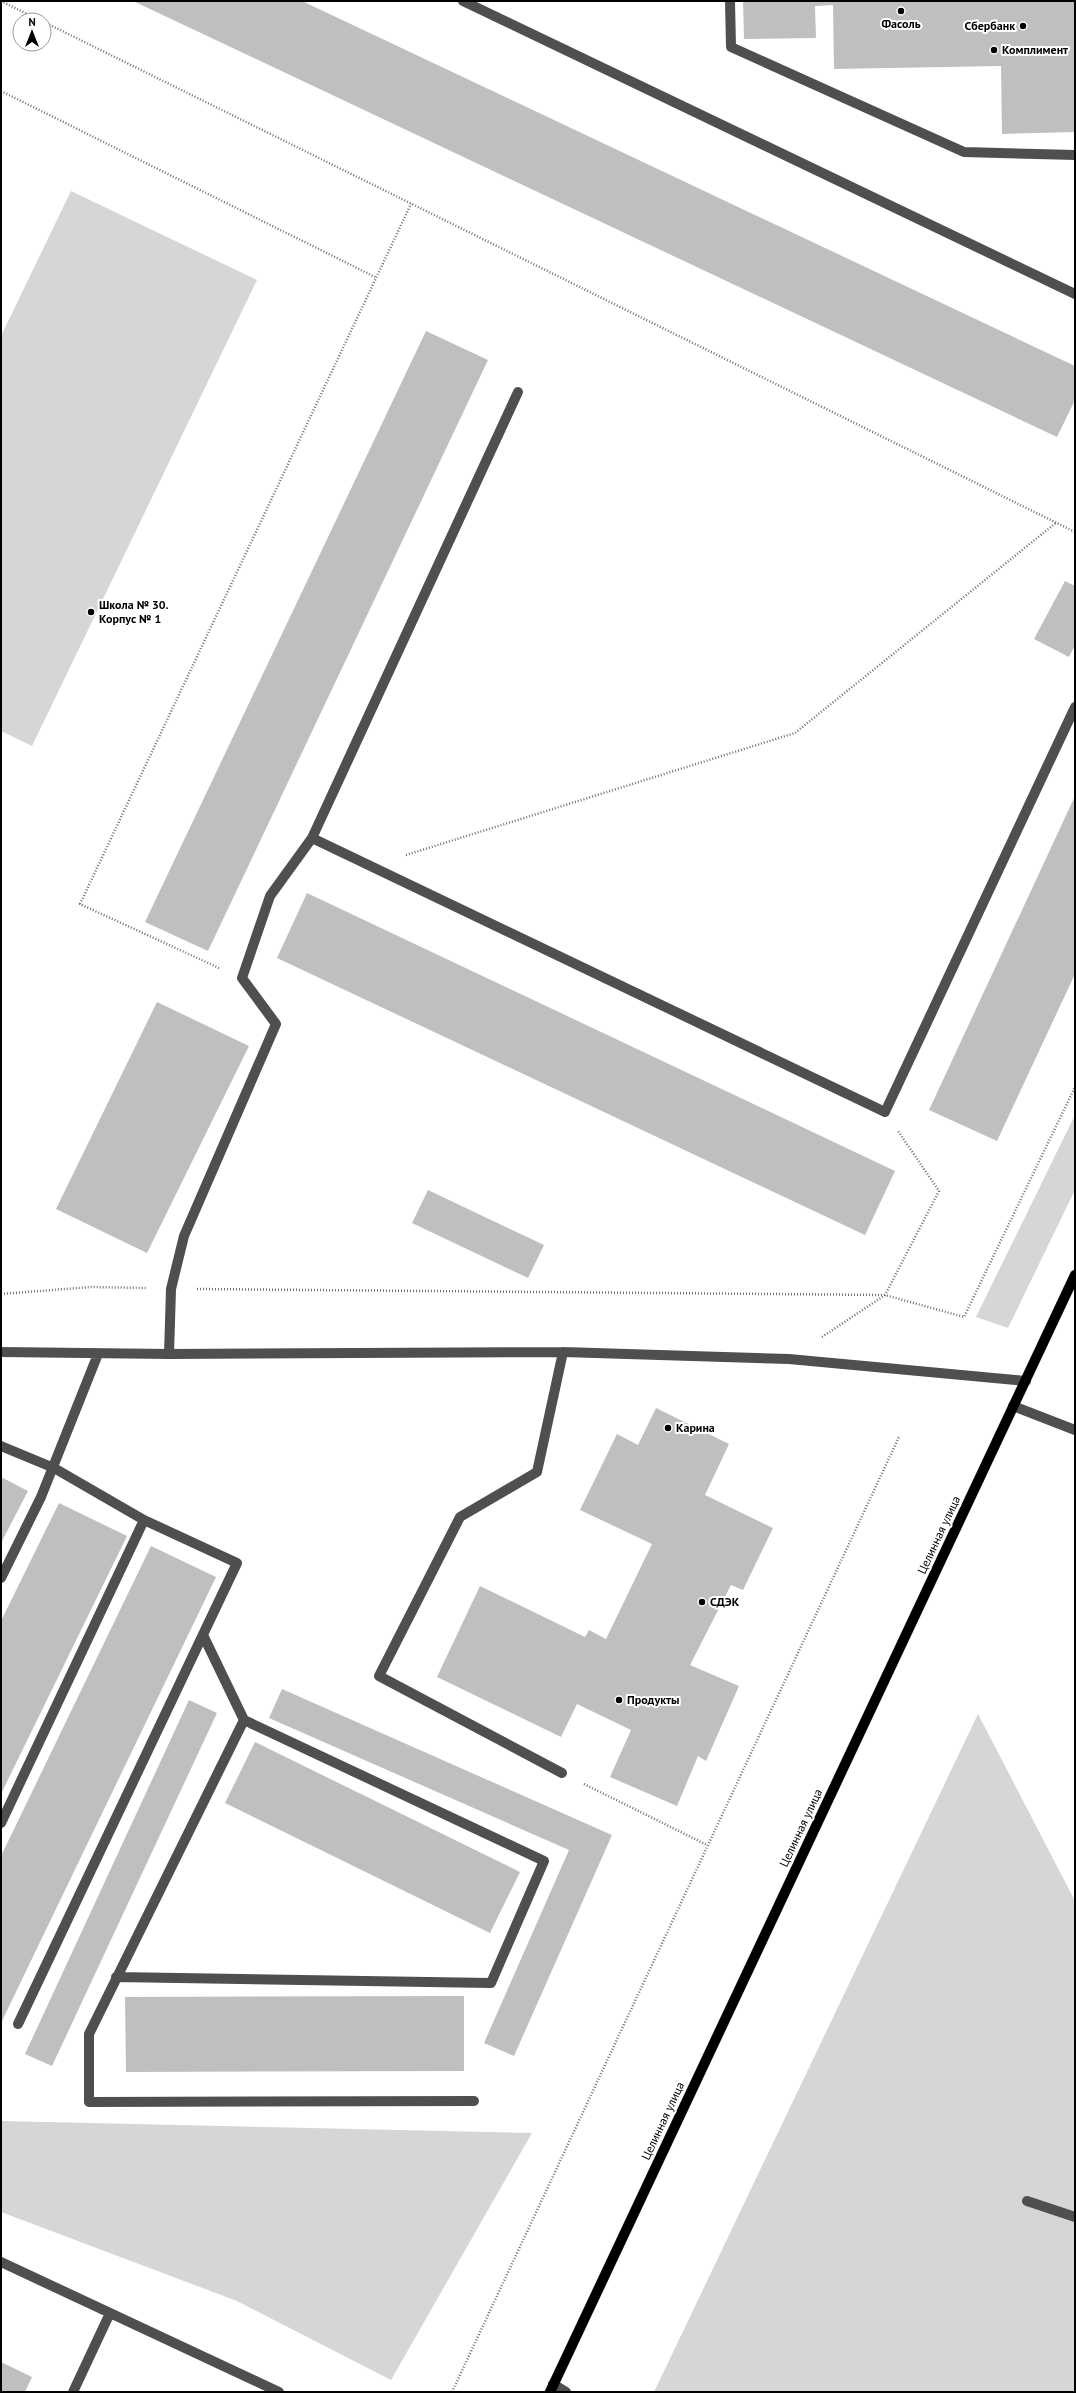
<svg xmlns="http://www.w3.org/2000/svg" width="1076" height="2393" font-family="'PT Sans',sans-serif">
<style>
.green{fill:#d6d6d6}
.building{fill:#bfbfbf}
.lines{fill:none;stroke-linecap:round;stroke-linejoin:round}
.major-casing{stroke:#dbdbdb;stroke-width:11}
.path{stroke:#717171;stroke-width:2.5;stroke-dasharray:1 2;stroke-linecap:butt}
.minor{stroke:#4f4f4f;stroke-width:10}
.major{stroke:#000;stroke-width:10}
.poi-dot{fill:#000;stroke:#fff;stroke-width:1.5}
.labels{text-anchor:middle;stroke-width:4;stroke-linejoin:round;paint-order:stroke}
.poi-label{font-size:12px;font-weight:bold;fill:#000;stroke:#fff;text-anchor:start}
.street-label{font-size:12px;fill:#000;stroke:#fff}
</style>
<rect width="100%" height="100%" fill="#fff"/>
<path class="green" d="M 71,191 L 257,280 L 32,746 L 1,731 L 1,336 Z
M 1075,1115 L 1075,1190 L 1008,1328 L 976,1317 Z
M 978,1714 L 1075,1901 L 1075,2392 L 654,2392 Z
M 1,2121 L 532,2133 L 391,2380 L 237,2301 L 1,2212 Z"/>
<path class="building" d="M 133,1 L 302,1 L 1075,366 L 1075,400 L 1057,437 Z
M 743,1 L 1075,1 L 1075,132 L 1002,134 L 1001,66 L 834,69 L 833,5 L 815,6 L 816,38 L 744,39 Z
M 426,331 L 488,360 L 208,951 L 145,922 Z
M 1065,581 L 1075,586 L 1075,645 L 1069,657 L 1034,639 Z
M 1075,796 L 1075,974 L 997,1141 L 929,1110 Z
M 307,893 L 895,1171 L 865,1235 L 277,958 Z
M 157,1002 L 249,1046 L 147,1253 L 56,1209 Z
M 428,1190 L 544,1245 L 528,1278 L 412,1223 Z
M 656,1408 L 729,1444 L 705,1495 L 773,1528 L 743,1590 L 731,1585 L 690,1665 L 739,1686 L 706,1761 L 698,1756 L 677,1806 L 610,1777 L 631,1730 L 577,1704 L 561,1737 L 437,1677 L 480,1586 L 585,1637 L 589,1630 L 606,1639 L 652,1544 L 580,1510 L 617,1434 L 638,1445 Z
M 1,1477 L 28,1491 L 1,1543 Z
M 59,1503 L 127,1536 L 1,1794 L 1,1621 Z
M 151,1546 L 216,1577 L 1,2023 L 1,1856 Z
M 282,1689 L 612,1835 L 514,2056 L 484,2043 L 569,1850 L 269,1718 Z
M 189,1700 L 217,1713 L 52,2066 L 25,2054 Z
M 255,1742 L 520,1872 L 490,1933 L 225,1803 Z
M 464,1996 L 464,2071 L 126,2072 L 125,1997 Z
M 1,2362 L 32,2377 L 25,2392 L 1,2392 Z"/>
<g class="lines">
<g class="major-casing">
<path id="major" d="M 550,2392 L 1075,1275"/>
</g>
<path class="path" d="M 1,1 L 39,20
M 44,22 L 1075,532
M 1,91 L 375,277
M 406,855 L 795,733 L 1057,522
M 219,968 L 80,904 L 411,204
M 197,1289 L 885,1295 L 964,1317 L 1075,1087
M 1,1294 L 91,1287 L 146,1288
M 822,1337 L 885,1295 L 939,1191 L 898,1131
M 584,1784 L 707,1845
M 452,2392 L 899,1437"/>
<path class="minor" d="M 463,1 L 1075,294
M 730,1 L 731,47 L 964,152 L 1075,155
M 518,392 L 312,838 L 885,1112 L 1075,707
M 1,1352 L 169,1354 L 563,1352 L 789,1359 L 1026,1381
M 169,1354 L 171,1289 L 184,1236 L 276,1024 L 242,978 L 270,896 L 312,838
M 1013,1406 L 1075,1430
M 1,1446 L 54,1468 L 144,1520 L 1,1823
M 1,1578 L 41,1497 L 98,1354
M 203,1635 L 244,1720 L 89,2034 L 89,2102 L 474,2101
M 562,1773 L 379,1676 L 460,1517 L 537,1472 L 563,1352
M 116,1977 L 491,1983 L 544,1861 L 244,1720
M 18,2024 L 237,1563 L 144,1520
M 1027,2201 L 1075,2217
M 1,2262 L 279,2392
M 553,2384 L 566,2392
M 73,2392 L 110,2313"/>
<use href="#major" class="major"/>
</g>
<g class="poi-dot">
<circle cx="901" cy="11" r="4"/>
<circle cx="1023" cy="26" r="4"/>
<circle cx="994" cy="50" r="4"/>
<circle cx="91" cy="612" r="4"/>
<circle cx="668" cy="1428" r="4"/>
<circle cx="702" cy="1602" r="4"/>
<circle cx="619" cy="1700" r="4"/>
</g>
<g class="labels">
<g class="poi-label">
<text x="901" y="28" text-anchor="middle">Фасоль</text>
<text x="1015" y="30" text-anchor="end">Сбербанк</text>
<text x="1002" y="54">Комплимент</text>
<text x="99" y="609">Школа № 30.<tspan x="99" dy="14">Корпус № 1</tspan></text>
<text x="676" y="1432">Карина</text>
<text x="710" y="1606">СДЭК</text>
<text x="627" y="1704">Продукты</text>
</g>
<g class="street-label">
<text transform="translate(939 1535) rotate(-65)" y="4">Целинная улица</text>
<text transform="translate(801 1828) rotate(-65)" y="4">Целинная улица</text>
<text transform="translate(663 2121) rotate(-65)" y="4">Целинная улица</text>
</g>
</g>
<rect width="1076" height="2393" fill="none" stroke="#000000" stroke-width="4"/>
<g transform="translate(32 32)"><circle r="19" fill="#ffffff" stroke="#999999"/>
<path d="M0-3L7 15L0 10L-7 15Z" fill="#000000"/>
<text y="-6" font-size="11" font-weight="bold" text-anchor="middle" fill="#000000">N</text>
</g>
</svg>
